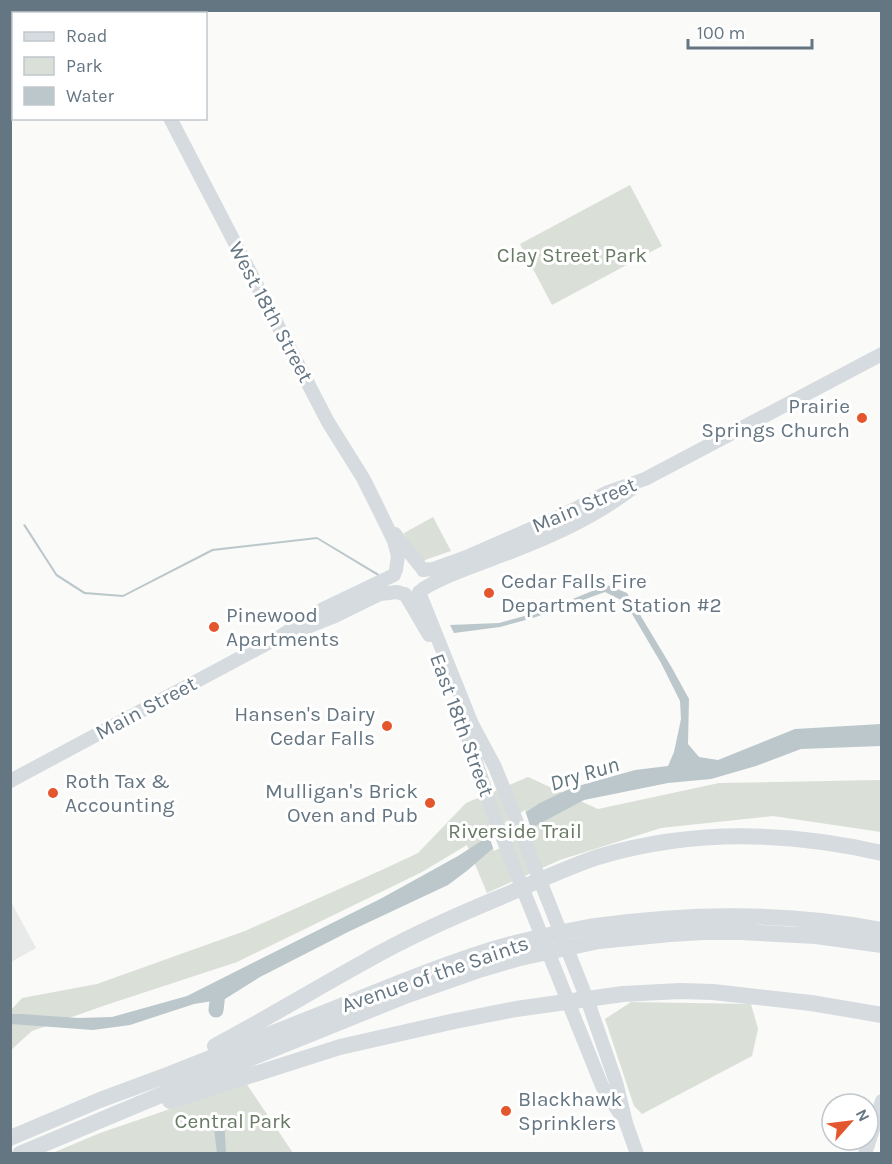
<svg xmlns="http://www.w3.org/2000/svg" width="892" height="1164" font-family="Karla,sans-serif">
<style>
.built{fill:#e8e9e9}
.green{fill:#dadfd7}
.water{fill:#bbc7cb}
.pier{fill:#fafaf8}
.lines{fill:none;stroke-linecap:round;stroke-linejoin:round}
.river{stroke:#bbc7cb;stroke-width:15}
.secondary{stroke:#d6dbdf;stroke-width:14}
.motorway{stroke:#d6dbdf;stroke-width:16}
.poi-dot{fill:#e4572e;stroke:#fff;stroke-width:2}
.labels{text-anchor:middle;stroke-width:6;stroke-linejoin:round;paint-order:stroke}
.park-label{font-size:21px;fill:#687a64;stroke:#fff}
.street-label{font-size:21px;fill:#657683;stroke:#fff}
.poi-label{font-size:21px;fill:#657683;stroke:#fff;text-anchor:start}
.water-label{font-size:22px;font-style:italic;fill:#60757c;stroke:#fff}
</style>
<rect width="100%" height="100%" fill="#fafaf8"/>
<path class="built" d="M 10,900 L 36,948 L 11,962 L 10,962 Z"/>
<path class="green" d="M 630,185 L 662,246 L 552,305 L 520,244 Z
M 433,517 L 451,551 L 419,562 L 404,533 Z
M 528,777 L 598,809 L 719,783 L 881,780 L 881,832 L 773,816 L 661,828 L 560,860 L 487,893 L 467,845 L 422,872 L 237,962 L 106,1005 L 32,1031 L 11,1050 L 11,1010 L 22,998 L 97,984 L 245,931 L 384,869 L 418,853 L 466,803 Z
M 631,1002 L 751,1004 L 758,1029 L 752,1056 L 642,1114 L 634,1106 L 605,1019 Z
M 246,1083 L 293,1153 L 50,1154 L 100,1133 Z"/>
<path class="water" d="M 25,524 L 57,574 L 85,592 L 123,595 L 212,549 L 317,537 L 379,574 L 378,576 L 317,539 L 213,551 L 123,597 L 84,594 L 56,576 L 23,525 Z
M 607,585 L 627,593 L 672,668 L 689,699 L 688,744 L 699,757 L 718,760 L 795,729 L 881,724 L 881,746 L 801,749 L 756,766 L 711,779 L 668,783 L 584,800 L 492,849 L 468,870 L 448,885 L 350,931 L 260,977 L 225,999 L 194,1004 L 130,1025 L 93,1030 L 11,1024 L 10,1014 L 21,1014 L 78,1018 L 112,1017 L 187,996 L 382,898 L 458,856 L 540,803 L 571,788 L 635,770 L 668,766 L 674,752 L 681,719 L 680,701 L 661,663 L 625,602 L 605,592 L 533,618 L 500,627 L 454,633 L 450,625 L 499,623 L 543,611 Z
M 224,1118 L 226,1153 L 217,1153 L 213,1121 Z"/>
<path class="pier" d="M 525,810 L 532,832 L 494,851 L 488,833 Z"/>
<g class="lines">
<path class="river" d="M 216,1010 L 218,993 L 228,985"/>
<path class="secondary" d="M 113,10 L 115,14
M 170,118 L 328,422 L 363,478 L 376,504 L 394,541 L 398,556 L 396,570
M 395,534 L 420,566
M 423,570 L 433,569 L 469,556 L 567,513 L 608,492 L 645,479 L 882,354
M 423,589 C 445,575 470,568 495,558 C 544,540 591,520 633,488
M 419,592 L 472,724 L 495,767 L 587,999 L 616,1082 L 626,1123 L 637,1154
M 405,594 L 429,635
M 305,628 L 335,616 L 380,594 L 397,592 L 403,594
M 460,714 L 491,807 L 510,857 L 602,1086 L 620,1114
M 10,781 L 281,636 L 325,608 L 394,575
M 865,1154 L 882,1101"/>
<path class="motorway" d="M 215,1046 C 266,1019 315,989 366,961 C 409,936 455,916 501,897 C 534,883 565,868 598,857 C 692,829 787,831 882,853
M 170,1101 L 340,1047 L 455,1021 L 516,1009 L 623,994 L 680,991 L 713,992 L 811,1003 L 882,1015
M 10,1138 L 100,1100 L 170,1074 L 399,983 C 437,968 476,953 515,943 C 542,937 569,930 596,926 C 690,913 788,912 882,930
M 20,1154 L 194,1081 L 405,996 L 482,969 L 520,958 L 599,941 L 670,934 L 704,932 L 741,932 L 816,936 L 882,945"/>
</g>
<g class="poi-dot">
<circle cx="862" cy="418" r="6"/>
<circle cx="489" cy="593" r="6"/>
<circle cx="214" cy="627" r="6"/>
<circle cx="387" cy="726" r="6"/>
<circle cx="53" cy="793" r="6"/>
<circle cx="430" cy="803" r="6"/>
<circle cx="506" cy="1111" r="6"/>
</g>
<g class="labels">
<g class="park-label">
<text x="572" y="262">Clay Street Park</text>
<text x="515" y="838">Riverside Trail</text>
<text x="233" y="1128">Central Park</text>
</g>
<g class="street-label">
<text transform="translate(271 312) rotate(62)" y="7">West 18th Street</text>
<text transform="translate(584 505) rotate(-23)" y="7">Main Street</text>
<text transform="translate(146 708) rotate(-28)" y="7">Main Street</text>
<text transform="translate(462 725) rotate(70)" y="7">East 18th Street</text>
<text transform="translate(435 974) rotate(-19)" y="7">Avenue of the Saints</text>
</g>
<g class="poi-label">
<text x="850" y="413" text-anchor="end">Prairie<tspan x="850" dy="24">Springs Church</tspan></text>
<text x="501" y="588">Cedar Falls Fire<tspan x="501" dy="24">Department Station #2</tspan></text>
<text x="226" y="622">Pinewood<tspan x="226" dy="24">Apartments</tspan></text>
<text x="375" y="721" text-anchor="end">Hansen's Dairy<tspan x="375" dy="24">Cedar Falls</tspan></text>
<text x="65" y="788">Roth Tax &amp;<tspan x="65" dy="24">Accounting</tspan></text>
<text x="418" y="798" text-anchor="end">Mulligan's Brick<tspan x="418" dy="24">Oven and Pub</tspan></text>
<text x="518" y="1106">Blackhawk<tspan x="518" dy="24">Sprinklers</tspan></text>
</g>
<g class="water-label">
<text transform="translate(584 773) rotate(-17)" y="8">Dry Run</text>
</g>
</g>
<rect width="892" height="1164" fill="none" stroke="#657683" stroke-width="24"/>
<rect x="12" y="12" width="195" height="108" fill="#ffffff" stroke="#c1c8cd" stroke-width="1.5"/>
<rect x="24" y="32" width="30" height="9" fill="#d6dbdf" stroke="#c1c8cd" stroke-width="1.5"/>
<text x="66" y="42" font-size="18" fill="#657683">Road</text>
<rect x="24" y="57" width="30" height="18" fill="#dadfd7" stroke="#c1c8cd" stroke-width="1.5"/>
<text x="66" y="72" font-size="18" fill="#657683">Park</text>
<rect x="24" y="87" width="30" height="18" fill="#bbc7cb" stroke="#c1c8cd" stroke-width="1.5"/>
<text x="66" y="102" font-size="18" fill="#657683">Water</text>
<g transform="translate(850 1122) rotate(62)"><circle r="28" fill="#ffffff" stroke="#c1c8cd" stroke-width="1.5"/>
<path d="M0-4.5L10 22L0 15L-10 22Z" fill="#e4572e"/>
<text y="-9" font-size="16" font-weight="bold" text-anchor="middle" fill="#657683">N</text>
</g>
<path d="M688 39v9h124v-9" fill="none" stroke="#657683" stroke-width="3"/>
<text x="697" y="39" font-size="18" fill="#657683" stroke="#ffffff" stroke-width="4.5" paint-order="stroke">100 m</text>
</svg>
